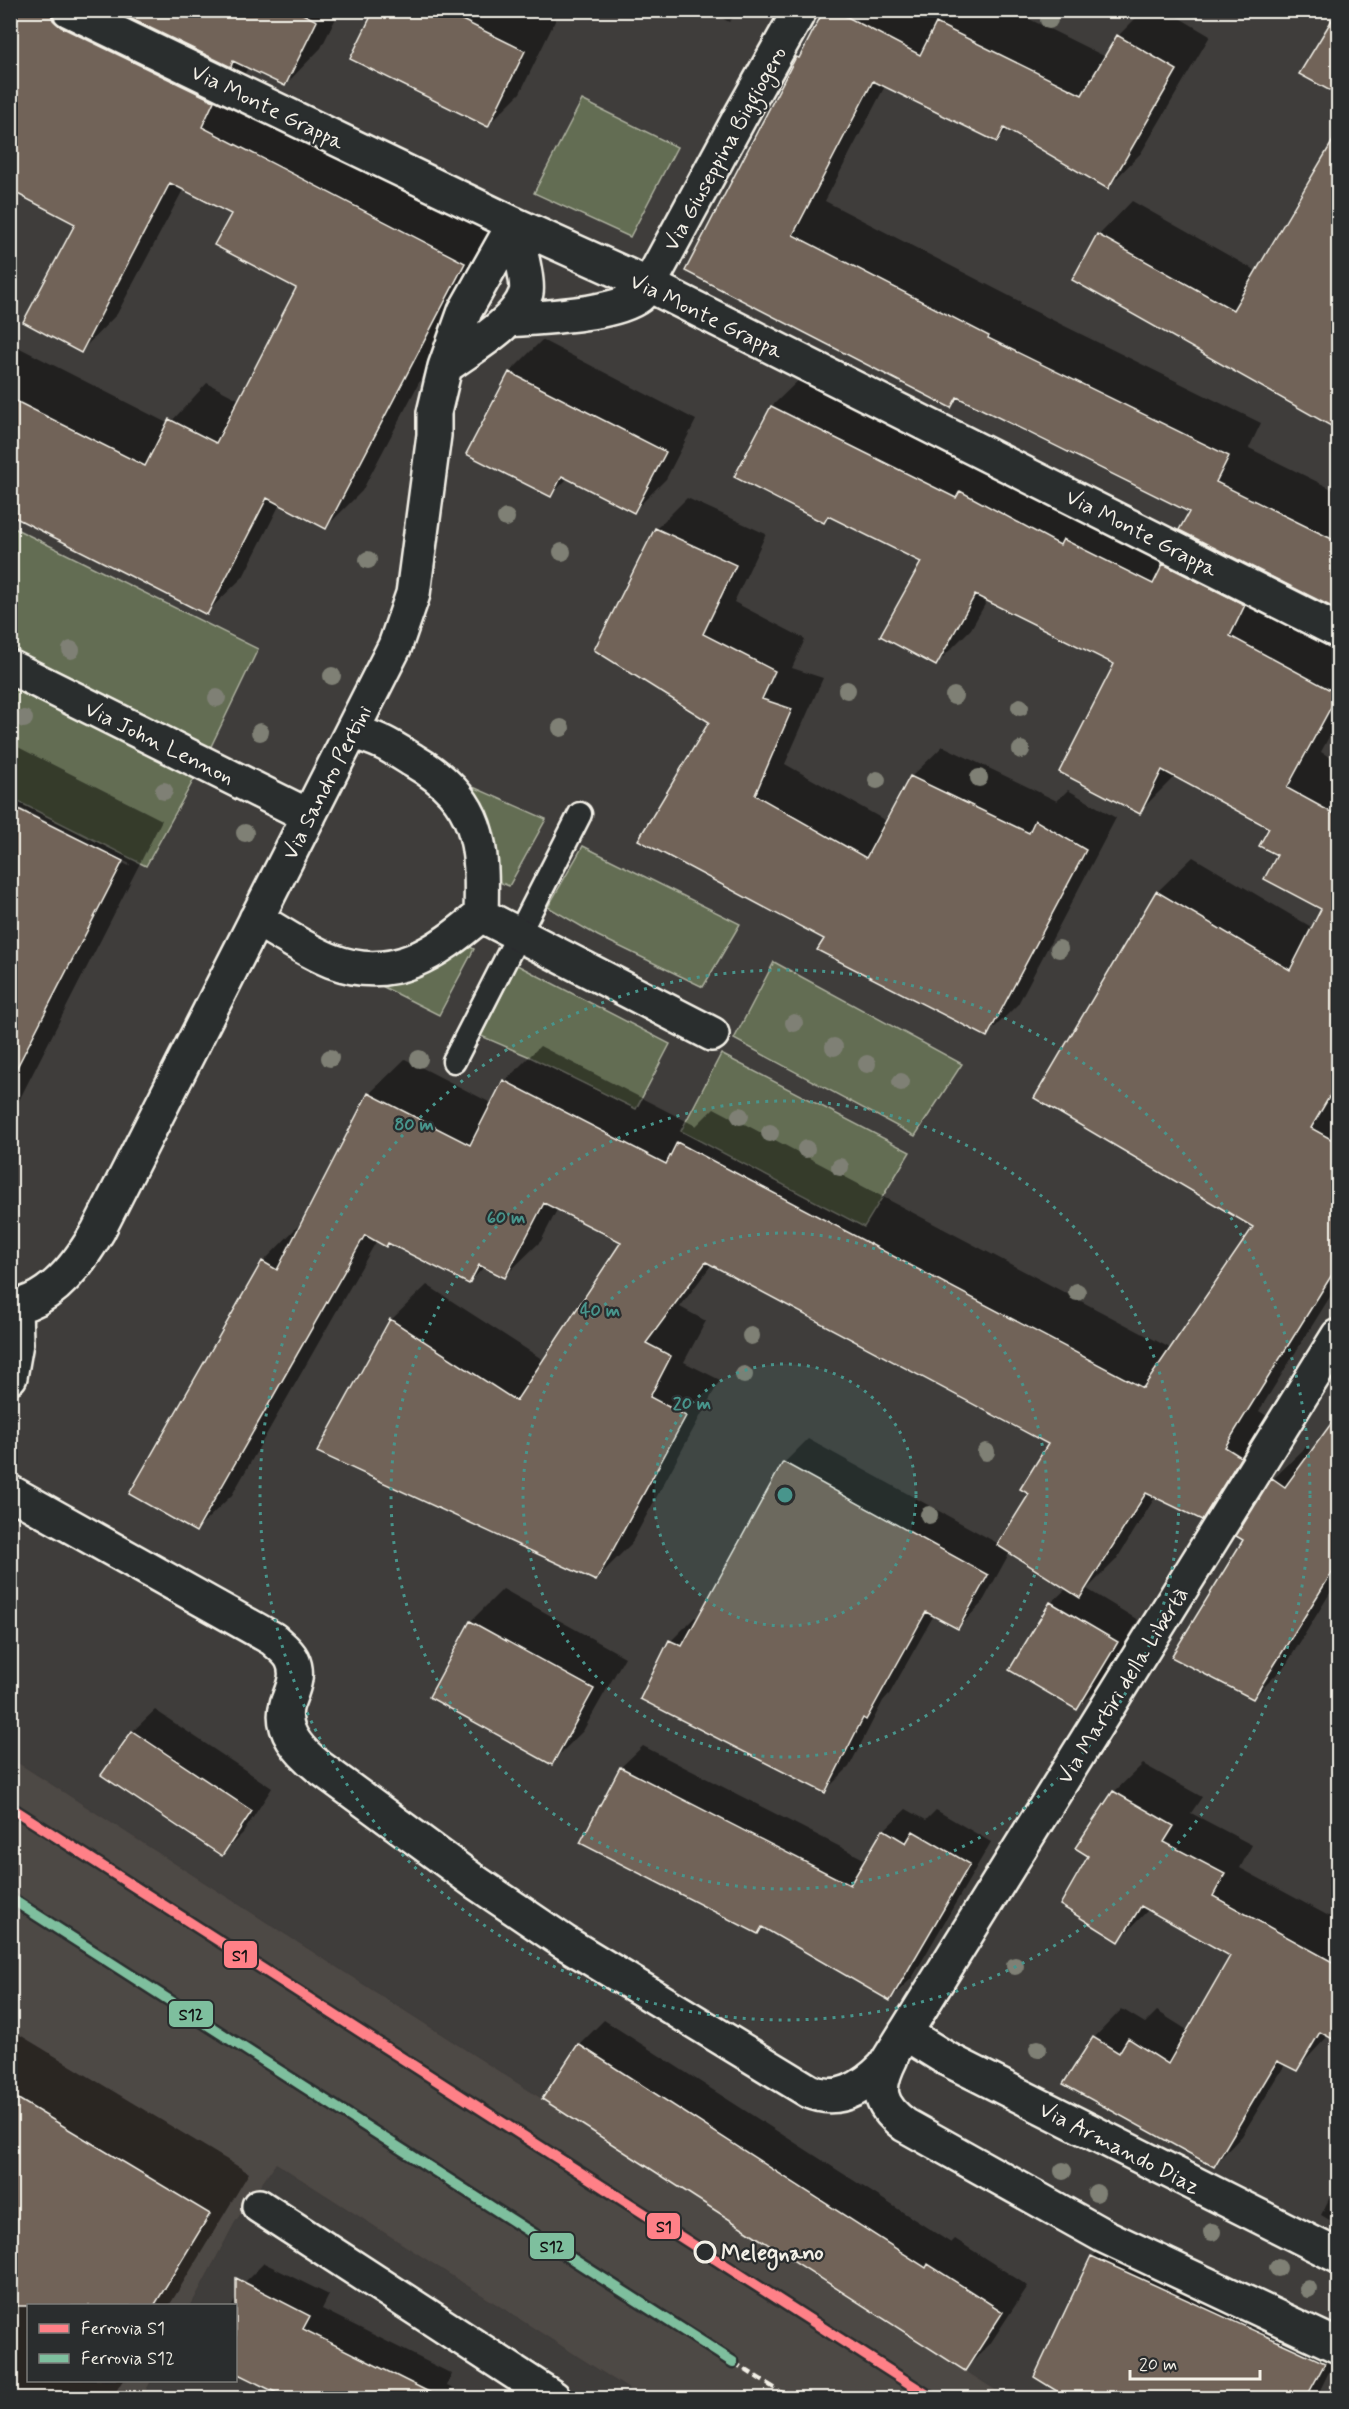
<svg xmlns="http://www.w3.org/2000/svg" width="1349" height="2409" font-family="Mynerve,sans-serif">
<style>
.built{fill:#4e4844}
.green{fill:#636d53;stroke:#acaf9e;stroke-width:1.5}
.shadow{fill:#0007}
.building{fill:#716358;stroke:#f4f1e8;stroke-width:1.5}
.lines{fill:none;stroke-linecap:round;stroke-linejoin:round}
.lane-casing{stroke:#f4f1e8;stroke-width:27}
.street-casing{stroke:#f4f1e8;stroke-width:38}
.lane{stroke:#2a2d2e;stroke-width:22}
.street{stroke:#2a2d2e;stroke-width:33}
.rail{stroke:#f4f1e8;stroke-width:4.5;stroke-dasharray:9 4.5;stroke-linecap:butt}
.rail-1-casing{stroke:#2a2d2e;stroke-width:15}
.rail-2-casing{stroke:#2a2d2e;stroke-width:15}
.rail-1{stroke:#ff8087;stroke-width:10}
.rail-2{stroke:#7ebf9e;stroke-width:10}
.tree{fill:#7f8075}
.ring{fill:none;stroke:#48958c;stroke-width:3;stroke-dasharray:3 6}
.stop-dot{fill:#2a2d2e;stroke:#f4f1e8;stroke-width:3}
.labels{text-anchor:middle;stroke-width:4.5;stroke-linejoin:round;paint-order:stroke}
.street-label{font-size:22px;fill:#f4f1e8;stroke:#2a2d2e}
.stop-label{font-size:22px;font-weight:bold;fill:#f4f1e8;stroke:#2a2d2e;text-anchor:start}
.centre{fill:#48958c;stroke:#2a2d2e;stroke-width:3}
.ring-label{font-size:18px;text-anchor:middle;font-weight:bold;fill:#48958c;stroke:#2a2d2e;stroke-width:4.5;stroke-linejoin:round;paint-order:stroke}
.line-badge{stroke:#2a2d2e;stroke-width:2}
.pale-badge-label{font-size:16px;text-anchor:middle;font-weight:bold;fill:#111}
</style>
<rect width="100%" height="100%" fill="#3f3d3b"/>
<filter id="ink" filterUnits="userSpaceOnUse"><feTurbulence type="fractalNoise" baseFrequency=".0167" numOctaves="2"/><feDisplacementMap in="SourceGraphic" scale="12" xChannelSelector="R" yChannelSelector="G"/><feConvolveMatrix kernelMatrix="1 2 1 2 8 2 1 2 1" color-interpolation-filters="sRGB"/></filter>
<g filter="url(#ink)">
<path class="built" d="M 10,1758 L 542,2099 L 578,2044 L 908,2256 L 872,2312 L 1008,2398 L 643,2398 L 276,2163 L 235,2222 L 191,2305 L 28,2306 L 28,2380 L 151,2381 L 141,2398 L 11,2398 Z"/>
<path class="green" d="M 582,100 L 677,147 L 630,237 L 534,193 Z
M 10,526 L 258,649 L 203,763 L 146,866 L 11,798 Z
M 416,762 L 546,819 L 509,886 L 482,875 L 476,830 Z
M 583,846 L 740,924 L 703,987 L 598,936 L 548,907 Z
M 453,938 L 474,949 L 439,1015 L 332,961 L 351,966 Z
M 774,962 L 962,1064 L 915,1136 L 734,1039 Z
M 517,965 L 670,1044 L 636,1109 L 530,1057 L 481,1036 Z
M 721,1054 L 910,1152 L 864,1227 L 681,1131 Z"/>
<path class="shadow" d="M 10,10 L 340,10 L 321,48 L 285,85 L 248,67 L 237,90 L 501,227 L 362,491 L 326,527 L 280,504 L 243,577 L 206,613 L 10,513 L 10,343 L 169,424 L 207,383 L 240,400 L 298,287 L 233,213 L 184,188 L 117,314 L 81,351 L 77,223 Z
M 375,10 L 539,10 L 556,19 L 520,93 L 488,125 Z
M 707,10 L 741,10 L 729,22 Z
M 826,10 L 1011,10 L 1106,57 L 1118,36 L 1144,10 L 1166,10 L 1210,36 L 1141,153 L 1108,187 L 1008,129 L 997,140 L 885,86 L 825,201 L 1021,302 L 1020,304 L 1261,423 L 1249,448 L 1338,492 L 1338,609 L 1276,577 L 1264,600 L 1338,640 L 1338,720 L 1321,752 L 1338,762 L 1338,1284 L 1259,1411 L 1275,1421 L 1237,1482 L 1201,1518 L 1156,1496 L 1116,1560 L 1087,1589 L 1138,1620 L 1099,1687 L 1077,1708 L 1011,1669 L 1051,1603 L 1067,1588 L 1010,1552 L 982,1603 L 958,1628 L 934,1615 L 890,1693 L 883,1701 L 849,1767 L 825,1791 L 671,1641 L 695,1617 L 699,1619 L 784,1463 L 808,1439 L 999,1544 L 1031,1493 L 1050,1443 L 712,1264 L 680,1307 L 706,1321 L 684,1362 L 720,1380 L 631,1544 L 595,1580 L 391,1320 L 427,1285 L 545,1361 L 624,1242 L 558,1208 L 541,1241 L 505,1276 L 485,1266 L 469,1283 L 389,1242 L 377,1240 L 232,1495 L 196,1530 L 263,1262 L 298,1226 L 301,1227 L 369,1094 L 405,1059 L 493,1104 L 505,1081 L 540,1046 L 696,1126 L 714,1108 L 1172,1349 L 1255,1226 L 1157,892 L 1193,857 L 1313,928 L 1323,908 L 1279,855 L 1271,828 L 1175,776 L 1139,812 L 1116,663 L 988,599 L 971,629 L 936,664 L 923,561 L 830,515 L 824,521 L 736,477 L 772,406 L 808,371 L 1183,546 L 1193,536 L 1191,511 L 960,397 L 951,406 L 687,270 L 798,58 L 803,52 Z
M 1338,13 L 1338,93 L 1301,74 Z
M 1338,135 L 1338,428 L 1074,279 L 1099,235 L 1132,201 L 1258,272 Z
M 542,340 L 696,420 L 666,479 L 634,511 L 568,478 L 550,496 L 468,453 L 510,372 Z
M 687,498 L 766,534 L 734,602 L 805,639 L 792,668 L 823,678 L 785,764 L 888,822 L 911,777 L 943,746 L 1057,801 L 1068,790 L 1116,818 L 1018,1004 L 987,1035 L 826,938 L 711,721 L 656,529 Z
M 10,743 L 162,820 L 10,1118 L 10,806 L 129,866 L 130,864 L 10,803 Z
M 1338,1416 L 1338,1580 L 1286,1665 L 1253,1698 L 1245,1539 L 1273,1479 L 1306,1447 L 1313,1451 Z
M 503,1589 L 625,1657 L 583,1731 L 551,1763 L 431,1697 L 471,1621 Z
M 155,1710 L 272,1788 L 243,1833 L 222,1854 L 103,1775 L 133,1731 Z
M 643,1746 L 866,1860 L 884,1830 L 906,1809 L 926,1820 L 936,1810 L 991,1842 L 912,1978 L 890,1999 L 764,1926 L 758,1932 L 582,1842 L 621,1767 Z
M 1143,1764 L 1202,1797 L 1191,1813 L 1252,1845 L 1240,1868 L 1338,1921 L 1338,2040 L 1329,2035 L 1297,2069 L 1286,2063 L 1242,2136 L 1214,2165 L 1094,2038 L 1122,2009 L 1145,2023 L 1157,2011 L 1189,2031 L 1232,1956 L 1149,1909 L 1119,1940 L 1090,1856 L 1114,1792 Z
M 1338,1864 L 1338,1889 L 1328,1883 Z
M 604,2020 L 951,2243 L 955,2239 L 1028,2286 L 990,2344 L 965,2369 L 579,2045 Z
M 10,2029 L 249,2173 L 169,2306 L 28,2306 L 28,2380 L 123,2380 L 112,2398 L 10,2398 L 10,2388 L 16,2380 L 10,2376 Z
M 1338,2181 L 1338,2225 L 1321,2215 Z
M 1114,2235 L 1338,2354 L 1316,2398 L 1070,2398 L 1036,2377 L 1092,2257 Z
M 264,2263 L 329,2295 L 322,2309 L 452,2374 L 447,2386 L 472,2398 L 276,2398 L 279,2393 L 236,2371 L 236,2306 L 232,2306 L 244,2283 Z"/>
<path class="building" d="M 10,10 L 50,10 L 53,20 L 61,27 L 214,101 L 202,127 L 465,263 L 326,529 L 267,498 L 207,615 L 10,515 L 10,398 L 145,466 L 169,419 L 216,443 L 296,288 L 214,245 L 231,214 L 170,183 L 81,353 L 23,322 L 75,224 L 10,190 Z
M 113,10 L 295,10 L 317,21 L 285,86 L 233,61 L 231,67 Z
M 374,10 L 442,10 L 525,51 L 488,127 L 350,59 Z
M 824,10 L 834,10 L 920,55 L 936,23 L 1082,95 L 1117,35 L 1177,70 L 1108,189 L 1004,128 L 997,142 L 873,81 L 793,235 L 989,336 L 988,338 L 1229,456 L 1216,482 L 1338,542 L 1338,610 L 1179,530 L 1189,512 L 957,397 L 951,408 L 685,271 L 796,57 L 799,58 Z
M 1338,10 L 1338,95 L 1299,74 Z
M 1338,132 L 1338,430 L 1072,280 L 1097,234 L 1233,310 Z
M 509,372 L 666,452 L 634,513 L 562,476 L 551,497 L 466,454 Z
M 771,406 L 956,498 L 960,491 L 1060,545 L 1063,539 L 1153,584 L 1163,564 L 1245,605 L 1230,636 L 1338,694 L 1287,788 L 1338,816 L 1338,1082 L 1311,1128 L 1338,1143 L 1338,1265 L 1225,1447 L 1241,1457 L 1202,1520 L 1146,1493 L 1080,1598 L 997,1545 L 1029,1494 L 1020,1489 L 1048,1444 L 706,1262 L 646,1343 L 671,1356 L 650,1397 L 686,1416 L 596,1581 L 317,1452 L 390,1319 L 516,1401 L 621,1242 L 544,1203 L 505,1278 L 479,1265 L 469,1284 L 388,1243 L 386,1247 L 365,1235 L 196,1532 L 129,1494 L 262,1261 L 277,1270 L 368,1093 L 470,1145 L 503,1080 L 666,1164 L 677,1142 L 1143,1388 L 1253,1227 L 1034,1098 L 1156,891 L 1290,970 L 1321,909 L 1264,879 L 1277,855 L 1259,846 L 1269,828 L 1162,770 L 1140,814 L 1059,772 L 1114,664 L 975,595 L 936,666 L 880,636 L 921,562 L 828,516 L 824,523 L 734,477 Z
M 655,528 L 736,565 L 703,634 L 775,671 L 762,699 L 792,709 L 755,795 L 866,858 L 910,776 L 1029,833 L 1035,820 L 1086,850 L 987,1037 L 817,950 L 824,939 L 638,840 L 709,722 L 594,650 Z
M 10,805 L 123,861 L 10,1081 Z
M 1338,1414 L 1338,1563 L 1253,1699 L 1171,1657 L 1243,1540 L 1236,1536 L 1272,1478 L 1285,1487 Z
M 783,1462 L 988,1575 L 958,1629 L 926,1612 L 866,1720 L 863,1718 L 825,1793 L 640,1699 L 669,1640 L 682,1646 Z
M 1050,1602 L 1118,1642 L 1077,1710 L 1009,1670 Z
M 470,1621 L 594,1689 L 552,1765 L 429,1697 Z
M 132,1731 L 252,1811 L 222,1856 L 101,1775 Z
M 620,1767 L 850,1885 L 883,1829 L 906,1843 L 913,1831 L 970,1864 L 890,2001 L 762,1927 L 758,1934 L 580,1843 Z
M 1113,1791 L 1174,1826 L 1164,1842 L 1225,1874 L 1213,1896 L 1338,1965 L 1338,2042 L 1320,2032 L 1297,2071 L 1277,2061 L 1214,2167 L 1063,2084 L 1093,2037 L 1119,2053 L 1128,2038 L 1168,2064 L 1230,1956 L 1141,1906 L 1119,1942 L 1060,1905 L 1088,1856 L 1075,1848 Z
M 578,2044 L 926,2268 L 928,2264 L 1003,2312 L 965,2371 L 542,2099 Z
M 10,2094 L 210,2214 L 154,2306 L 10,2306 Z
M 1091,2256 L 1325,2363 L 1306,2398 L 1068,2398 L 1034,2377 Z
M 236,2278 L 310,2316 L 303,2329 L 441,2398 L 287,2398 L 236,2373 Z"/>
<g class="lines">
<g class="lane-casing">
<path id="lane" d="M 454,1061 L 580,814"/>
</g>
<g class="street-casing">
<path id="street" d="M 69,10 L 514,224 L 649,285 L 1338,631
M 509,320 C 541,317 614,315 639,296 C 643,293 646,288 649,285 L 741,115 L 800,10
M 445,367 L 465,311 L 514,224
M 10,667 L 309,816
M 481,915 L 712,1034
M 256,919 C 281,933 306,951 332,961 C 393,984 436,953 481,915 C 483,844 481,800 414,761 C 390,746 380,739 352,732
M 10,1307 C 50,1303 80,1262 98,1231 L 395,646 L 413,594 L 434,435 L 434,413 L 445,367 C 470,348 516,324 526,293 C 529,281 517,238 514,224
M 10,1377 L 16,1343 L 15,1307
M 10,1492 L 273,1639 C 279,1645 288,1651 292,1659 C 300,1675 292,1690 287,1704 C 279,1730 300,1752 319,1767 L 474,1881 L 564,1942 L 809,2091 C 838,2104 863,2088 884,2067 L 1338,1336
M 905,2033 L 947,2059 L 1338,2256
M 891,2058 C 876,2088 877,2104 905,2125 L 1104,2236 L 1338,2346
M 259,2206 L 554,2398"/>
</g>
<use href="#lane" class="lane"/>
<use href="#street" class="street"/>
<path class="rail" d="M 733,2362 L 790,2398"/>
<g class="rail-1-casing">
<path id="rail-1" d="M 10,1807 L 932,2398"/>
</g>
<g class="rail-2-casing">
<path id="rail-2" d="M 10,1898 L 733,2362"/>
</g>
<use href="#rail-1" class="rail-1"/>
<use href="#rail-2" class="rail-2"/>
</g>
<g class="tree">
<circle cx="1049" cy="20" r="9"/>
<circle cx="506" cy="518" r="9"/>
<circle cx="562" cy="552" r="9"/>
<circle cx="368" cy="560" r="9"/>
<circle cx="71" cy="650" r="9"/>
<circle cx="332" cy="676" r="9"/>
<circle cx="847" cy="690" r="9"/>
<circle cx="954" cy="696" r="9"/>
<circle cx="217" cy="698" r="9"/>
<circle cx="1020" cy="707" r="9"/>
<circle cx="24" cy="719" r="9"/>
<circle cx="561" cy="728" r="9"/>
<circle cx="260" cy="732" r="9"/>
<circle cx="1021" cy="750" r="9"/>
<circle cx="979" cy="778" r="9"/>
<circle cx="877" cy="780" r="9"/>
<circle cx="164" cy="791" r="9"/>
<circle cx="245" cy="833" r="9"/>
<circle cx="1059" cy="949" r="9"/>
<circle cx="794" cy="1023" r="9"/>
<circle cx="834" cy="1047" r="9"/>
<circle cx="330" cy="1058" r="9"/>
<circle cx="419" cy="1059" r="9"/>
<circle cx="867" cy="1064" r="9"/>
<circle cx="901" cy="1082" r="9"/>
<circle cx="740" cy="1116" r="9"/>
<circle cx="770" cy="1133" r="9"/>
<circle cx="806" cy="1149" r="9"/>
<circle cx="840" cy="1167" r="9"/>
<circle cx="1077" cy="1292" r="9"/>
<circle cx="751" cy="1336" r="9"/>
<circle cx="744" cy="1375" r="9"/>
<circle cx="986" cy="1452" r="9"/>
<circle cx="929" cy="1515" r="9"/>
<circle cx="1015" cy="1966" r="9"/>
<circle cx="1038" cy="2049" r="9"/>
<circle cx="1063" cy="2171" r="9"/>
<circle cx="1096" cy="2193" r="9"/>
<circle cx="1212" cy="2232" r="9"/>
<circle cx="1278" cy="2268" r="9"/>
<circle cx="1308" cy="2289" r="9"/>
</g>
</g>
<circle cx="785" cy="1495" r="131" fill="#48958c" fill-opacity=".12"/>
<g class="ring">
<circle cx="785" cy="1495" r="131"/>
<circle cx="785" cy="1495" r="262"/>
<circle cx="785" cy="1495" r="394"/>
<circle cx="785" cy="1495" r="525"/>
</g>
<circle class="stop-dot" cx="705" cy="2252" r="10"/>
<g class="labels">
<g class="street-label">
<text transform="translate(268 106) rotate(26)" y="8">Via Monte Grappa</text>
<text transform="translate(724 148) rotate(-61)" y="8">Via Giuseppina Biggiogero</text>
<text transform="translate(707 315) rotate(26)" y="8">Via Monte Grappa</text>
<text transform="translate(1142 532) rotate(27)" y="8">Via Monte Grappa</text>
<text transform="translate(160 742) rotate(26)" y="8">Via John Lennon</text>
<text transform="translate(326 782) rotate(-63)" y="8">Via Sandro Pertini</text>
<text transform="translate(1122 1685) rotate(-58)" y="8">Via Martiri della Libertà</text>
<text transform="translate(1120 2147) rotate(27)" y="8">Via Armando Diaz</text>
</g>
<g class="stop-label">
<text x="721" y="2260">Melegnano</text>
</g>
</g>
<circle cx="785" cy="1495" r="9" class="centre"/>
<g class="ring-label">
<text x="414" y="1130">80 m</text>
<text x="506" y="1223">60 m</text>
<text x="600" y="1316">40 m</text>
<text x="692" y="1409">20 m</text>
</g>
<g class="line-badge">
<rect x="223" y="1940" width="35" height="29" rx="6" fill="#ff8087"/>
<rect x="168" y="2000" width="46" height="28" rx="6" fill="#7ebf9e"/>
<rect x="646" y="2212" width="35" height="28" rx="6" fill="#ff8087"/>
<rect x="529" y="2232" width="46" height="28" rx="6" fill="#7ebf9e"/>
</g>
<g class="pale-badge-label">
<text x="240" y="1961">S1</text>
<text x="191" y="2020">S12</text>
<text x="664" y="2232">S1</text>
<text x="552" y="2252">S12</text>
</g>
<rect width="1349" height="2409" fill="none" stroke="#2a2d2e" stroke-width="36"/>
<rect x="18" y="18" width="1313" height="2373" fill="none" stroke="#f4f1e8" stroke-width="2" filter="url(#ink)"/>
<rect x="27" y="2304" width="210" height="78" fill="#2a2d2e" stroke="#7b7b78" stroke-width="1.5"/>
<rect x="39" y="2324" width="30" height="9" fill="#ff8087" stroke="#7b7b78" stroke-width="1.5"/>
<text x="81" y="2334" font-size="18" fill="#f4f1e8">Ferrovia S1</text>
<rect x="39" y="2354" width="30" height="9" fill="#7ebf9e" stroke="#7b7b78" stroke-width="1.5"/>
<text x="81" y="2364" font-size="18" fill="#f4f1e8">Ferrovia S12</text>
<path d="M1130 2370v9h130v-9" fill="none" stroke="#f4f1e8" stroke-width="3"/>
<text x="1139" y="2370" font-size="18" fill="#f4f1e8" stroke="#2a2d2e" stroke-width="4.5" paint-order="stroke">20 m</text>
</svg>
